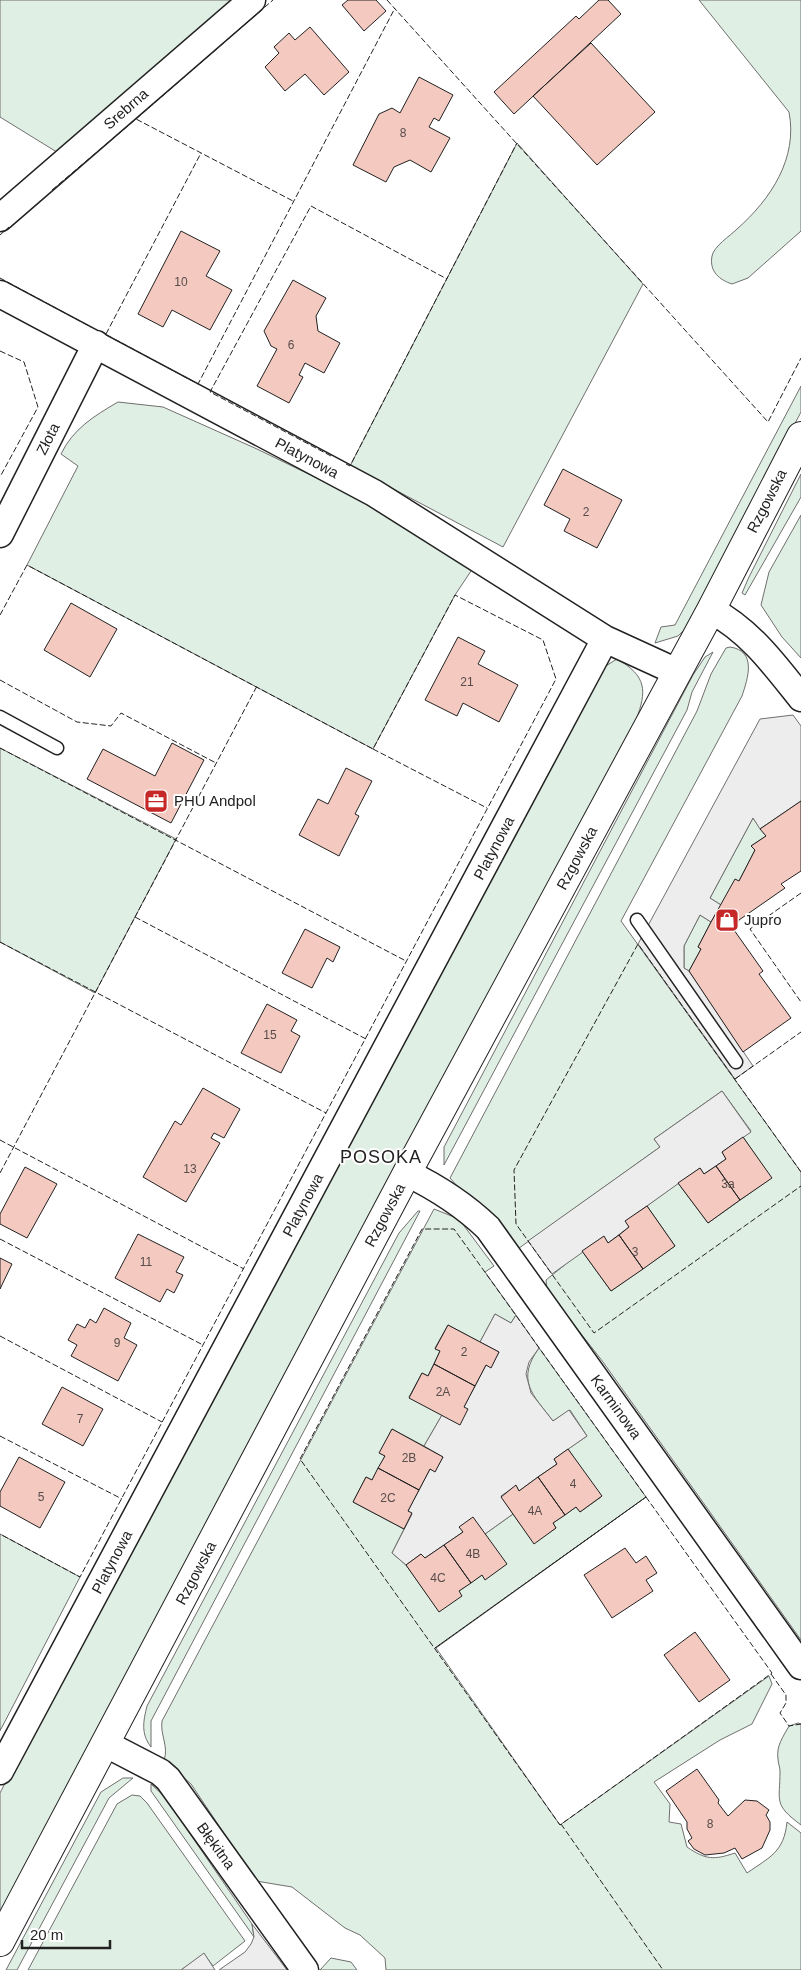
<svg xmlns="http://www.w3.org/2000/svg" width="801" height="1970" font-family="Arial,sans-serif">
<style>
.green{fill:#e0efe3;stroke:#6f6f6f}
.parking{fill:#ededed;stroke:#6f6f6f}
.building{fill:#f3c9c0;stroke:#222}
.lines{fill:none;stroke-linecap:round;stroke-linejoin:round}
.service-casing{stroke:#222;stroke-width:15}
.minor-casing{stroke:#222;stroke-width:29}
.tertiary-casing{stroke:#222;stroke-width:30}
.service{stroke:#fff;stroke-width:12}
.minor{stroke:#fff;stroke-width:26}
.tertiary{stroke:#fff;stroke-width:28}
.fence{stroke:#222;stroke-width:1;stroke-dasharray:6 2.5;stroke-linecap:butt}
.labels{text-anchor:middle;stroke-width:4;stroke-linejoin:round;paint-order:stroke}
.number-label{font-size:12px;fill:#564c4a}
.street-label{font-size:15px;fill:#222;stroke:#fff}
.poi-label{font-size:15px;fill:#222;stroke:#fff;text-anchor:start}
.quarter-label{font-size:18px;letter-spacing:1px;fill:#222;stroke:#fff}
</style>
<rect width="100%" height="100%" fill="#fff"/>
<path class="green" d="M 0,0 L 229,0 L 232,2 L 60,154 L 0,117 Z
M 699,0 L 801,0 L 801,231 L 748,278 L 732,284 C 720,280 709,272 712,256 C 714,246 730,236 737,229 C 771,199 798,158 789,112 Z
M 517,143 L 643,284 L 503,547 L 350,466 Z
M 801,386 L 801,412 L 687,627 L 678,636 L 655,643 L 661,627 L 675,625 Z
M 118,402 L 163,407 L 257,449 L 364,501 L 475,565 L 455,595 L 373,749 L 27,565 L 78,466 L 61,454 C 73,429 94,416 118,402 Z
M 801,474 L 801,497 L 745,595 L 742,593 L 749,577 Z
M 801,515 L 801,658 L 782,637 L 761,605 L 769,572 Z
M 730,647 C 757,651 748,678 742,696 L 621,921 L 801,1172 L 801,1640 L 603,1362 L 547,1290 L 546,1280 L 582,1251 L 611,1291 L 675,1246 L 647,1206 L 678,1183 L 708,1223 L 771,1178 L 743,1137 L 751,1131 L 722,1091 L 654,1139 L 660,1147 L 515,1251 L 450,1178 L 697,711 L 711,674 L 726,648 Z
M 713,652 L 692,692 L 687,710 L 444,1165 L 444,1147 L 693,675 L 705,657 Z
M 617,659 C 647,676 647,691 636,720 L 0,1918 L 0,1793 L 41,1713 L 116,1583 L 421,994 L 604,667 Z
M 0,748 L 176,839 L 95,993 L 0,942 Z
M 753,818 L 766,836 L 751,846 L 755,850 L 739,881 L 721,905 L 710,898 Z
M 700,915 L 711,922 L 698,947 L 701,949 L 689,971 L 684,968 L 684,946 Z
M 434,1209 L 459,1219 L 494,1266 L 485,1272 L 516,1315 L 511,1323 L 495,1314 L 480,1342 L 448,1325 L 435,1348 L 440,1351 L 428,1376 L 422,1373 L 409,1397 L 442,1415 L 424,1446 L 392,1429 L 380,1453 L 385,1456 L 372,1480 L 366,1477 L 353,1502 L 404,1529 L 392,1553 L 406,1565 L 439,1611 L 459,1591 L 482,1575 L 485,1579 L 485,1534 L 513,1514 L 534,1543 L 556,1528 L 553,1523 L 576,1507 L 580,1512 L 601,1497 L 568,1449 L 587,1436 L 570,1410 L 553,1421 C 532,1394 516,1380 539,1348 L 646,1497 L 436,1648 L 560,1825 L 769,1676 L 772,1684 L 752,1724 L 720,1740 L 654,1782 L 670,1804 L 669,1822 L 681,1824 L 687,1847 C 706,1860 714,1860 735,1853 L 747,1873 C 770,1857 784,1852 787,1822 L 801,1833 L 801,1970 L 386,1970 L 385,1958 L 360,1935 L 345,1928 L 292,1887 L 256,1881 L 191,1784 L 164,1760 C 169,1747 160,1735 162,1721 Z
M 418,1211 L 420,1211 L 151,1721 L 151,1747 C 141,1734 143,1722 147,1706 L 399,1233 Z
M 0,1534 L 80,1577 L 1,1729 L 0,1729 Z
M 798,1723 L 801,1724 L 801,1825 C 773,1804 780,1802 780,1771 C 780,1767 778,1763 778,1759 C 776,1746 783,1737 789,1726 Z
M 123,1778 L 133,1778 L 109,1798 L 17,1970 L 6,1970 L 101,1792 Z
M 151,1784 L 164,1796 L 252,1924 L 254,1937 L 151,1791 Z
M 132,1795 L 140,1796 L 147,1803 L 245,1941 L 213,1966 L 204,1954 L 181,1970 L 28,1970 L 117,1804 Z
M 331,1958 L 351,1962 L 357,1970 L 320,1970 Z"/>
<path class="parking" d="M 793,715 L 801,726 L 801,801 L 760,829 L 753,818 L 710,898 L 721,905 L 711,922 L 700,915 L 684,946 L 684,968 L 689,971 L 753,1066 L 735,1079 L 638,944 L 760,719 Z
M 722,1091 L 751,1132 L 722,1152 L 726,1159 L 704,1174 L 700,1168 L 626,1221 L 629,1227 L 608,1243 L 604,1237 L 552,1274 L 528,1241 L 660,1147 L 654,1139 Z
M 495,1314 L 511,1323 L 516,1315 L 539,1348 L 529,1362 L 526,1374 L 531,1393 L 553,1421 L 569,1410 L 587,1436 L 554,1459 L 557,1464 L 538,1477 L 519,1491 L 516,1486 L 501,1496 L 513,1514 L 485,1534 L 460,1527 L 463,1532 L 425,1558 L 421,1554 L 406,1565 L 392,1553 L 412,1514 L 408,1511 L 430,1469 L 435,1471 L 443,1457 L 424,1446 L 442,1415 L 464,1407 L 486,1365 L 491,1367 L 499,1352 L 480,1342 Z
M 252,1924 L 287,1970 L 219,1970 L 245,1952 L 251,1944 L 254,1937 Z
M 204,1953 L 215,1970 L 181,1970 Z"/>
<path class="building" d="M 348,0 L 376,0 L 386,11 L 364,31 L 342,5 Z
M 599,0 L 608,0 L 621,14 L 514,114 L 494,92 L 576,16 L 579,19 Z
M 310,27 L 349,72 L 324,95 L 305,74 L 285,91 L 265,67 L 279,53 L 274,47 L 289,33 L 295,40 Z
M 591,43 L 655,112 L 597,165 L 533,96 Z
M 419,77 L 453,95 L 439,121 L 434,118 L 429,127 L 450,138 L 431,172 L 410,160 L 394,167 L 386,182 L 353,165 L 379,114 L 392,108 L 400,113 Z
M 181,231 L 220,251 L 206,276 L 232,290 L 210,330 L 172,310 L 163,327 L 138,314 Z
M 293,280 L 326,298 L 316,316 L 318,331 L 340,343 L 324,373 L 305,363 L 299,375 L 303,377 L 289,403 L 257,386 L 277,349 L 271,346 L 264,331 Z
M 563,469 L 622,500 L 597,548 L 564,531 L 570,519 L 544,505 Z
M 71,603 L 117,629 L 90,677 L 44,650 Z
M 458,637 L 485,651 L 478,664 L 518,685 L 499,722 L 463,703 L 457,716 L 425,700 Z
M 172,743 L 204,760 L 171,823 L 87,779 L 103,749 L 155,776 Z
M 346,768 L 372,781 L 355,814 L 359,816 L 339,856 L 299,835 L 318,799 L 328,804 Z
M 801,801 L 801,871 L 781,884 L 785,888 L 739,920 L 734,930 L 763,971 L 759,974 L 791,1018 L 743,1052 L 689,971 L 701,949 L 698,947 L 711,922 L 735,879 L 739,881 L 755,850 L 751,846 L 766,836 L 760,829 Z
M 305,929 L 340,947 L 333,962 L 327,958 L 312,988 L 282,973 Z
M 267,1004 L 297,1020 L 291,1031 L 300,1036 L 281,1073 L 241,1053 Z
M 203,1088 L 240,1109 L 224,1138 L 214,1133 L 211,1138 L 220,1143 L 186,1202 L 143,1177 L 175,1121 L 181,1125 Z
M 743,1137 L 772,1178 L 740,1200 L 716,1166 L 726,1159 L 722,1152 Z
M 716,1166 L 740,1200 L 708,1223 L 678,1183 L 700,1168 L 704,1174 Z
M 25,1167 L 57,1184 L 27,1238 L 0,1224 L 0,1214 Z
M 647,1206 L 675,1246 L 643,1269 L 619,1235 L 629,1227 L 625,1221 Z
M 138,1234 L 184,1257 L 176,1272 L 183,1275 L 174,1293 L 167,1289 L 160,1302 L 115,1278 Z
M 619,1235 L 643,1269 L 611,1291 L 582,1251 L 604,1236 L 608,1243 Z
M 0,1258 L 12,1264 L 0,1289 Z
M 104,1308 L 131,1323 L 124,1338 L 137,1345 L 118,1381 L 71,1356 L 77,1345 L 68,1340 L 77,1324 L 85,1328 L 90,1319 L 96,1323 Z
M 448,1325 L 499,1352 L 491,1368 L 486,1365 L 475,1386 L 434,1364 L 440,1351 L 435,1349 Z
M 434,1364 L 475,1386 L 464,1407 L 468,1409 L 460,1425 L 409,1398 L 422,1373 L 428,1376 Z
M 62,1387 L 103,1409 L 83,1446 L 42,1424 Z
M 392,1429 L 443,1457 L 435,1472 L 430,1469 L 419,1490 L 378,1468 L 385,1456 L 379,1453 Z
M 568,1449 L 602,1496 L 580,1512 L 576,1507 L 565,1515 L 538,1477 L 557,1464 L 554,1459 Z
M 19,1457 L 65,1482 L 40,1528 L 0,1506 L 0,1492 Z
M 378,1468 L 419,1490 L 408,1511 L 412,1513 L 404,1529 L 353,1502 L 366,1477 L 372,1480 Z
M 538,1477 L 565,1515 L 553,1523 L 556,1528 L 534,1544 L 501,1497 L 516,1485 L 519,1491 Z
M 473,1517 L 507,1564 L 485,1580 L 482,1575 L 471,1583 L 444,1545 L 463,1532 L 459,1527 Z
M 444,1545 L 471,1583 L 459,1591 L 462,1596 L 439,1612 L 406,1565 L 421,1554 L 425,1558 Z
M 625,1548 L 636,1563 L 646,1556 L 657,1573 L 646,1580 L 653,1591 L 612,1618 L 584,1575 Z
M 695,1632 L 730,1680 L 699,1702 L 664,1655 Z
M 697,1769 L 719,1800 L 718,1803 L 728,1816 L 745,1800 L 757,1801 L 769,1810 L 766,1815 L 770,1822 L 770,1830 L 762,1848 L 742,1859 L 735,1848 L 724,1853 L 705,1855 L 694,1849 L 688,1841 L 692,1838 L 687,1829 L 687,1822 L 666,1791 Z"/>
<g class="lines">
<g class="service-casing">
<path id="service" d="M 0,717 L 57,748
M 637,920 L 736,1062"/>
</g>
<g class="minor-casing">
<path id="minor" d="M 0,218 L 252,0
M 0,294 L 374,493 L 605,639 L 677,672
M 0,534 L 96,344
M 711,610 C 750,631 774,664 801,698
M 407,1173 C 438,1188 463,1204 488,1228 L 801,1666
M 106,1744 L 160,1772 L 168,1779 L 305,1970
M 0,1771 L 605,639"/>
</g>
<g class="tertiary-casing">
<path id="tertiary" d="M 0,1942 L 407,1173 L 711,610 L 801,436"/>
</g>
<use href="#service" class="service"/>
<use href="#minor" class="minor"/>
<use href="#tertiary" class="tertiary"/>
<path class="fence" d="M 387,0 L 768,422 L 801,358
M 136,119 L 273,0
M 52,190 L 136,119 L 293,201
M 0,235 L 9,227
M 0,278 L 91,327
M 106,334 L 201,153
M 107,335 L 198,384 L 395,8
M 0,351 L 24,362 L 38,407 L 0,477
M 331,456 L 210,392 L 311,206 L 447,279
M 346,464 L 350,466 L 517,143
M 0,615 L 27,565 L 373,749 L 455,595 L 543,640 L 556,679 L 80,1577 L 0,1534
M 0,680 L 77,722 L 111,726 L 121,713 L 216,763
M 0,748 L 406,961
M 373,749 L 487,808
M 801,893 L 750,929 L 801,1002
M 135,917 L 366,1039
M 0,942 L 326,1113
M 735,1079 L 801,1032
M 0,1140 L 244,1269
M 801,1172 L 638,944 L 514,1170 L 516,1224 L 594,1333 L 801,1186
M 0,1173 L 257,686
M 0,1239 L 203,1345
M 0,1336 L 162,1422
M 0,1436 L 122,1499
M 435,1648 L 646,1497 L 454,1229 L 422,1229 L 300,1459 L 560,1825 L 772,1673 L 646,1497 L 435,1648
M 771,1674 L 786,1695 L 786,1703 L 780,1713 L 789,1726 L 801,1724
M 0,1729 L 0,1731
M 561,1824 L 663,1970"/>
</g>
<defs>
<g id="office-square" transform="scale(1.25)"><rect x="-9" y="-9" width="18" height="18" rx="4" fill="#c62828" stroke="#fff"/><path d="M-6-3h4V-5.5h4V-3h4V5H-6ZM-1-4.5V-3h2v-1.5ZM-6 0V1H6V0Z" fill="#fff"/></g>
<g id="shop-square" transform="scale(1.25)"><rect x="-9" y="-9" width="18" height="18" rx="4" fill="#c62828" stroke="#fff"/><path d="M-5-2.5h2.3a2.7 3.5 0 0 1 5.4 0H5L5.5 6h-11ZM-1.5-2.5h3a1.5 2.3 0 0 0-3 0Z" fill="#fff"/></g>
</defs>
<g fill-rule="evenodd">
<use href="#office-square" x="156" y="801"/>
<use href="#shop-square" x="727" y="920"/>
</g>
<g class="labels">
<g class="number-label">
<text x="403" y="137">8</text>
<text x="181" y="286">10</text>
<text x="291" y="349">6</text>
<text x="586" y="516">2</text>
<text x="467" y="686">21</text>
<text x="270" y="1039">15</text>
<text x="190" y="1173">13</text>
<text x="728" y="1188">3a</text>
<text x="635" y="1256">3</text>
<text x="146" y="1266">11</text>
<text x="117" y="1347">9</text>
<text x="464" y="1356">2</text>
<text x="443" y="1396">2A</text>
<text x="80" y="1423">7</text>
<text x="409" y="1462">2B</text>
<text x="573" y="1488">4</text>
<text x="41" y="1501">5</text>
<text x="388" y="1502">2C</text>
<text x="535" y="1515">4A</text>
<text x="473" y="1558">4B</text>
<text x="438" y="1582">4C</text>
<text x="710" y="1828">8</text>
</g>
<g class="street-label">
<text transform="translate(126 109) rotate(-41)" y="5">Srebrna</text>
<text transform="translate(48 439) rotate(-63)" y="5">Złota</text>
<text transform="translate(307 458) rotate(28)" y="5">Platynowa</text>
<text transform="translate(767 501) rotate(-63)" y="5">Rzgowska</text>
<text transform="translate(494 848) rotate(-62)" y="5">Platynowa</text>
<text transform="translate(577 858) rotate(-62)" y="5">Rzgowska</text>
<text transform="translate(303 1205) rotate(-62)" y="5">Platynowa</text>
<text transform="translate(385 1215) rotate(-62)" y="5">Rzgowska</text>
<text transform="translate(616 1407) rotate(54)" y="5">Karminowa</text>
<text transform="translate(112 1562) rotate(-62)" y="5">Platynowa</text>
<text transform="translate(196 1573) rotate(-62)" y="5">Rzgowska</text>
<text transform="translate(216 1846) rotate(54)" y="5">Błękitna</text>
</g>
<g class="poi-label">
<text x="174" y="806">PHU Andpol</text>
<text x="744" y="925">Jupro</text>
</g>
<g class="quarter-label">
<text x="381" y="1163">POSOKA</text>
</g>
</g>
<path d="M22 1940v8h88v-8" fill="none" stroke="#222222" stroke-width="2.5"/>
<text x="30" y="1940" font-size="15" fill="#222222" stroke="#ffffff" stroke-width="4" paint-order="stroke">20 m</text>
</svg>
